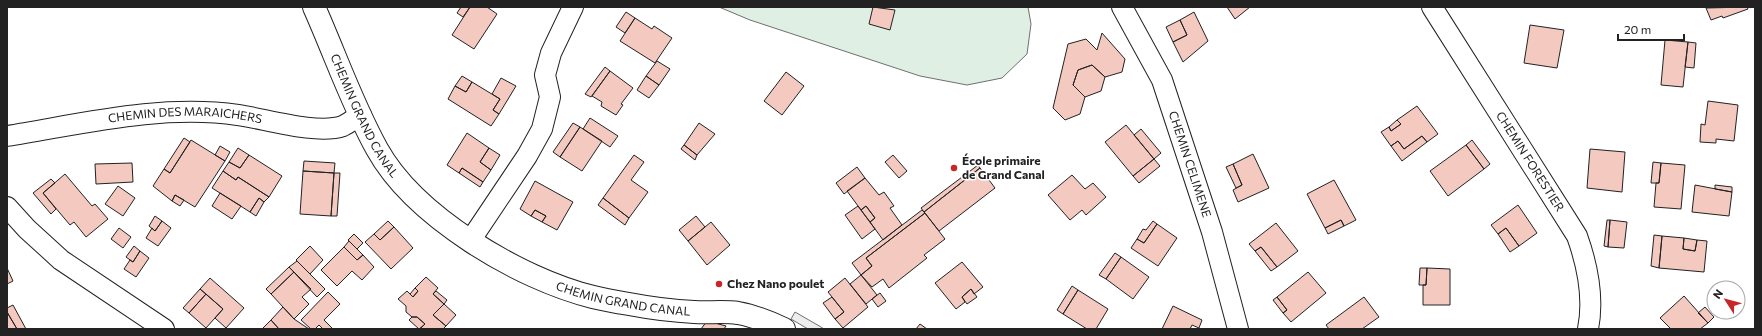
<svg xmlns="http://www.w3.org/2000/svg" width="1762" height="336" font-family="Commissioner,sans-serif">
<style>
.green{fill:#e0efe3;stroke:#6f6f6f}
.parking{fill:#ededed;stroke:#6f6f6f}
.building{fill:#f3c9c0;stroke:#222}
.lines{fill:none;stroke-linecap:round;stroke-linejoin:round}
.minor-casing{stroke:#222;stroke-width:22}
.tertiary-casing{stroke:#222;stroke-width:24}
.minor{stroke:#fff;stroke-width:20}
.tertiary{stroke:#fff;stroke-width:22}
.poi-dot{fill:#c62828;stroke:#fff;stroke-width:1.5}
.labels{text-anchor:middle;stroke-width:3;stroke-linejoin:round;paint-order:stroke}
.street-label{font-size:12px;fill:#222;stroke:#fff}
.poi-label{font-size:12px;font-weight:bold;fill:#222;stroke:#fff;text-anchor:start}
</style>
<rect width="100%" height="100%" fill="#fff"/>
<path class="green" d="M 719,7 L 1028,7 L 1031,24 L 1027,54 L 1002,78 L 967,85 L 920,76 L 750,20 Z"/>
<path class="parking" d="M 795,312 L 821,327 L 824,329 L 808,329 L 791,319 Z"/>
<path class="building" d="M 461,7 L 470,7 L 463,17 L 457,13 Z
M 470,7 L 487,7 L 497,14 L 474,49 L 452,35 Z
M 873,7 L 895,10 L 890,30 L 869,24 Z
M 1227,7 L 1250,7 L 1235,19 Z
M 1747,7 L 1748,9 L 1723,18 L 1722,16 L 1711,20 L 1706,8 Z
M 626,12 L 635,18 L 625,33 L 616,27 Z
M 1194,12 L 1208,41 L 1183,62 L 1173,42 L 1187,35 L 1180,20 Z
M 635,18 L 652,29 L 654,26 L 672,38 L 655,63 L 620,41 Z
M 1180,20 L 1187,35 L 1173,42 L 1166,27 Z
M 1530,25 L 1564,30 L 1557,68 L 1524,63 Z
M 1102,33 L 1125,59 L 1122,72 L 1105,77 L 1092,65 L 1078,70 L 1073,85 L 1085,97 L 1080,114 L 1065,120 L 1053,108 L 1068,44 L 1086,39 L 1097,50 Z
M 1665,40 L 1688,42 L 1683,87 L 1661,85 Z
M 1688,42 L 1696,43 L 1694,68 L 1685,67 Z
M 657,61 L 670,69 L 659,85 L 646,76 Z
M 1092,65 L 1105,77 L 1101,91 L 1085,97 L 1073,85 L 1078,70 Z
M 605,67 L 610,71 L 591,97 L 585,94 Z
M 610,71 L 633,88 L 621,104 L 623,105 L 616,115 L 601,106 L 602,102 L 592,96 Z
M 786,72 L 804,86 L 782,115 L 764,101 Z
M 462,76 L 472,82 L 466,92 L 455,86 Z
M 646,76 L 659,85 L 649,98 L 637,90 Z
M 501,78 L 516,86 L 499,114 L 493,110 L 500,99 L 492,94 Z
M 472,82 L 500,99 L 493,110 L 499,114 L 491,126 L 448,99 L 455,86 L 466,92 Z
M 1708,101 L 1738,105 L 1734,141 L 1716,139 L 1716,143 L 1700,142 L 1701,124 L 1705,125 Z
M 1417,106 L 1438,134 L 1427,142 L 1422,136 L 1404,149 L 1398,141 L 1391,146 L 1381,132 L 1389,127 L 1391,131 L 1401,124 L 1397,120 Z
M 590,118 L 618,136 L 610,147 L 583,129 Z
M 1397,120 L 1401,124 L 1391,131 L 1389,127 Z
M 573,123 L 580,127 L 560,157 L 553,152 Z
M 699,123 L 715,134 L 697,155 L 684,145 Z
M 1126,125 L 1154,159 L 1133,176 L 1105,142 Z
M 580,127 L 602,141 L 582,171 L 560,157 Z
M 1141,129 L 1161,153 L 1154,159 L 1134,135 Z
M 467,133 L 489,148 L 480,162 L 491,170 L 483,182 L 462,168 L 459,173 L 447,165 Z
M 1422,136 L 1427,142 L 1402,161 L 1391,146 L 1398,141 L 1404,149 Z
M 184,138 L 190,142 L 170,173 L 164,169 Z
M 191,140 L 225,161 L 195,207 L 175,195 L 172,201 L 153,186 L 164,169 L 170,173 Z
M 1472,140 L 1490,164 L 1484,169 L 1466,145 Z
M 684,145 L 697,155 L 695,160 L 681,149 Z
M 1466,145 L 1484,169 L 1448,196 L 1430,171 Z
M 220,146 L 230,152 L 225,161 L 215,155 Z
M 238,148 L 249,155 L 240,168 L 229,162 Z
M 489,148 L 500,155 L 491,170 L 480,162 Z
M 1590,149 L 1625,152 L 1622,192 L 1587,188 Z
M 1253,154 L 1269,188 L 1238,202 L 1233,190 L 1242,185 L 1233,164 Z
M 249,155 L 282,176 L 269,197 L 238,177 L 236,180 L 223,171 L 229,162 L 240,168 Z
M 634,155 L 644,162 L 631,180 L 648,192 L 629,218 L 603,198 Z
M 893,155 L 907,171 L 899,178 L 885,162 Z
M 1154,159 L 1160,166 L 1139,183 L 1133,176 Z
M 304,161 L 335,163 L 334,173 L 303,171 Z
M 1653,162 L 1661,163 L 1659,183 L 1651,183 Z
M 132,163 L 133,182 L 96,184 L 95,164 Z
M 1661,163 L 1685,165 L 1681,209 L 1654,207 L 1656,183 L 1659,183 Z
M 1233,164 L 1242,185 L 1236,188 L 1226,167 Z
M 978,165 L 980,168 L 924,212 L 921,208 Z
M 857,167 L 865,178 L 844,194 L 836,183 Z
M 462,168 L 483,182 L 480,187 L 459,173 Z
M 980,168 L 995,188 L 939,231 L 924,212 Z
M 223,171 L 236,180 L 238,177 L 269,197 L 264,202 L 259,198 L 250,212 L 212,188 Z
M 303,171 L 334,173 L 331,216 L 300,214 Z
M 334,173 L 340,173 L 337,216 L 331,216 Z
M 65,174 L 92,206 L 95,204 L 108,219 L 86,237 L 74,222 L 70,225 L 43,193 Z
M 1072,175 L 1085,189 L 1093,183 L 1106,197 L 1086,215 L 1082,210 L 1070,220 L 1048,195 Z
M 865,178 L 879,195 L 884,192 L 894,206 L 890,208 L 902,225 L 883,240 L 870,222 L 875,218 L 866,206 L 861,210 L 847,191 Z
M 51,179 L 55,183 L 43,193 L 56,209 L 51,214 L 33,193 Z
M 1334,180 L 1356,220 L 1344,226 L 1341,220 L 1325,228 L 1307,194 Z
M 535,181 L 573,202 L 557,230 L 542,222 L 546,216 L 535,210 L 531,216 L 520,209 Z
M 1695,185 L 1732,192 L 1729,216 L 1692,212 Z
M 1715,185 L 1732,187 L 1732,192 L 1715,189 Z
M 118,186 L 135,198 L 123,216 L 105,204 Z
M 220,193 L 241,206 L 232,219 L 212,206 Z
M 175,195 L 184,200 L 180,206 L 172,201 Z
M 259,198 L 264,202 L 256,216 L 250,212 Z
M 603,198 L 629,218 L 625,225 L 598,205 Z
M 1518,205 L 1537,233 L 1519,246 L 1506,228 L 1498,234 L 1491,225 Z
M 858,206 L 875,229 L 862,239 L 845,215 Z
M 866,206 L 875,218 L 870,222 L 861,210 Z
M 535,210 L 546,216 L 542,222 L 531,216 Z
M 922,210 L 925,213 L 866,258 L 872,266 L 861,275 L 852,263 Z
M 925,213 L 945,239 L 924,255 L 927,258 L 889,288 L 883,279 L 872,287 L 861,275 L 872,266 L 866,258 Z
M 155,216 L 162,221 L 155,231 L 149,226 Z
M 696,216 L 705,227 L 688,241 L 679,230 Z
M 1341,220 L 1344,226 L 1328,234 L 1325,228 Z
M 1607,220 L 1610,220 L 1608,247 L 1604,246 Z
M 1610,220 L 1627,222 L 1624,248 L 1608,247 Z
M 162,221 L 171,228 L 158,246 L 146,238 L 152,228 L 155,231 Z
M 388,221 L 394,227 L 380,240 L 374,234 Z
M 1153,221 L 1157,224 L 1144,243 L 1137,239 L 1143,229 L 1146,230 Z
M 711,222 L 730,245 L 707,265 L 688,241 Z
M 1276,223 L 1298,251 L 1277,267 L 1261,247 L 1255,251 L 1249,244 Z
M 1157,224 L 1177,238 L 1158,266 L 1131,248 L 1137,239 L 1144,243 Z
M 394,227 L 413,248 L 391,269 L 365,242 L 374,234 L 380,240 Z
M 119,228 L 131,237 L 123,248 L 111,239 Z
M 1506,228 L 1519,246 L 1510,252 L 1498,234 Z
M 354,234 L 363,243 L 357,249 L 348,240 Z
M 1654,235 L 1662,236 L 1659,268 L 1651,266 Z
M 1662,236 L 1684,238 L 1683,249 L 1695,251 L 1697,240 L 1707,241 L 1704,272 L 1659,268 Z
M 1684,238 L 1697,240 L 1695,251 L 1683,249 Z
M 349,241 L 363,255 L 357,260 L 344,247 Z
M 134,246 L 140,251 L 133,262 L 126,257 Z
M 310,246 L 323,260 L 310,274 L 296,260 Z
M 344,247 L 357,260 L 363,255 L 374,267 L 362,280 L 352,271 L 337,286 L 321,270 Z
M 1261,247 L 1277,267 L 1271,271 L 1255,251 Z
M 140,251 L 149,258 L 136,277 L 124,269 L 130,260 L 133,262 Z
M 1115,253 L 1121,257 L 1106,279 L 1099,275 Z
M 1121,257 L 1149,277 L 1133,299 L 1106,279 Z
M 297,261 L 325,289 L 317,297 L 289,267 Z
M 962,262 L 983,287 L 974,294 L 971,289 L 962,297 L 965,302 L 956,309 L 935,283 Z
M 289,267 L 294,272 L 271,294 L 266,289 Z
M 7,268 L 13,281 L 7,284 Z
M 1420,268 L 1427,268 L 1426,285 L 1419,285 Z
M 1427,268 L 1450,269 L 1450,305 L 1423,305 L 1423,285 L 1426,285 Z
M 294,272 L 311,289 L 302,297 L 309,304 L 294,319 L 271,294 Z
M 1308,272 L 1326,293 L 1291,322 L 1283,313 L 1287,310 L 1277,297 Z
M 861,275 L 877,295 L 866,304 L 850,284 Z
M 426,277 L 438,288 L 433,294 L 444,304 L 433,315 L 446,326 L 443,329 L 420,329 L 425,324 L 417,317 L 412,317 L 406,312 L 406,306 L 398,299 L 407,291 L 413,297 L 418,291 L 415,288 Z
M 210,278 L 244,308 L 226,328 L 215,318 L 223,309 L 200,289 Z
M 845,278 L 868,307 L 843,328 L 835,319 L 844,312 L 828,292 Z
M 1072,286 L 1078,290 L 1063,314 L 1057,310 Z
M 415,288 L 418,291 L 413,297 L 410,294 Z
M 200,289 L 206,294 L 189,313 L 183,308 Z
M 971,289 L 977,297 L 967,304 L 962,297 Z
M 1078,290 L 1108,309 L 1096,329 L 1087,329 L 1063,314 Z
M 436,291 L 447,300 L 444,304 L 433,294 Z
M 328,292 L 340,304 L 324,320 L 333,329 L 323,329 L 319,325 L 315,329 L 311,329 L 301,320 Z
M 880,293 L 886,301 L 878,307 L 872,299 Z
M 206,294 L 223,309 L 206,328 L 189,313 Z
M 1684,296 L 1708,323 L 1700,329 L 1671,329 L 1660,318 Z
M 832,297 L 844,312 L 835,319 L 823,303 Z
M 1277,297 L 1287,310 L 1283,313 L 1273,300 Z
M 1364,297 L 1379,317 L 1362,329 L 1329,329 L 1326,325 Z
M 444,304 L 456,315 L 446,326 L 433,315 Z
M 13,305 L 26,329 L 17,329 L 7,312 L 7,308 Z
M 1173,306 L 1202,320 L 1199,328 L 1192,325 L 1190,329 L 1162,329 Z
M 283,307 L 294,319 L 309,329 L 279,329 L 271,320 Z
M 1705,307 L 1714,317 L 1708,323 L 1698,313 Z
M 7,312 L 17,329 L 7,329 Z
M 412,317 L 417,317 L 425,324 L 419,329 L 409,320 Z
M 271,320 L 279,329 L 262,329 Z
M 707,321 L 726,326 L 724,329 L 701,329 Z
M 920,324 L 927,329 L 916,329 Z"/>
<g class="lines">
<g class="minor-casing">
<g id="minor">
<path id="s1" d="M 1122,7 L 1162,80 L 1212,232 L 1238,329"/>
<path id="s2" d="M 1432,7 L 1577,236 C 1587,264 1594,299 1588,329"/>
<path id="s3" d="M 7,136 C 82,124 161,104 238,115 C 266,119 317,135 343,126 C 349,123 355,118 361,115"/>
<path d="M 7,207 L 27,229 L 61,260 L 164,329"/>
<path d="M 470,241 L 527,156 L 542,129 L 550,97 L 545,75 L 551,53 L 573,7"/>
</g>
</g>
<g class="tertiary-casing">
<g id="tertiary">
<path id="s4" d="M 314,7 C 335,54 352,104 377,149 C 414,216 519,279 593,297 C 605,300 617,302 629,304 C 650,308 673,311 694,312 C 708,313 724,311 738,313 C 755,316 769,322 784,329"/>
</g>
</g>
<use href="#minor" class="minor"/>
<use href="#tertiary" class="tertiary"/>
</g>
<g class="poi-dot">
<circle cx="954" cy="168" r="4"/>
<circle cx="719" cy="284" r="4"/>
</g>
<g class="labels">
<g class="street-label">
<text dy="4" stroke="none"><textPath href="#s4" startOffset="120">CHEMIN GRAND CANAL</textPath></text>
<text dy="4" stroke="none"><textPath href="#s3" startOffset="180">CHEMIN DES MARAICHERS</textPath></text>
<text dy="4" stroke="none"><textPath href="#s2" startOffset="183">CHEMIN FORESTIER</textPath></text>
<text dy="4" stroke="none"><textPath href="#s1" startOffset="172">CHEMIN CELIMENE</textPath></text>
<text dy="4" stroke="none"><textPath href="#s4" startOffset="453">CHEMIN GRAND CANAL</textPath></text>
</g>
<g class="poi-label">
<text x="962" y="165">École primaire<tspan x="962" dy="14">de Grand Canal</tspan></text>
<text x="727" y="288">Chez Nano poulet</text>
</g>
</g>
<rect width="1762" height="336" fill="none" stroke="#222222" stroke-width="16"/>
<g transform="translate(1726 300) rotate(306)"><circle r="19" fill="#ffffff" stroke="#a7a7a7"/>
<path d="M0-3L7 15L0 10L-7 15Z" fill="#c62828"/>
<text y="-6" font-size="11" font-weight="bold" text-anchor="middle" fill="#222222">N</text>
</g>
<path d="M1618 34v6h66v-6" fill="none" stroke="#222222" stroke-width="2"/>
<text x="1624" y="34" font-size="12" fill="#222222" stroke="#ffffff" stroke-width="3" paint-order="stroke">20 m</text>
</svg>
